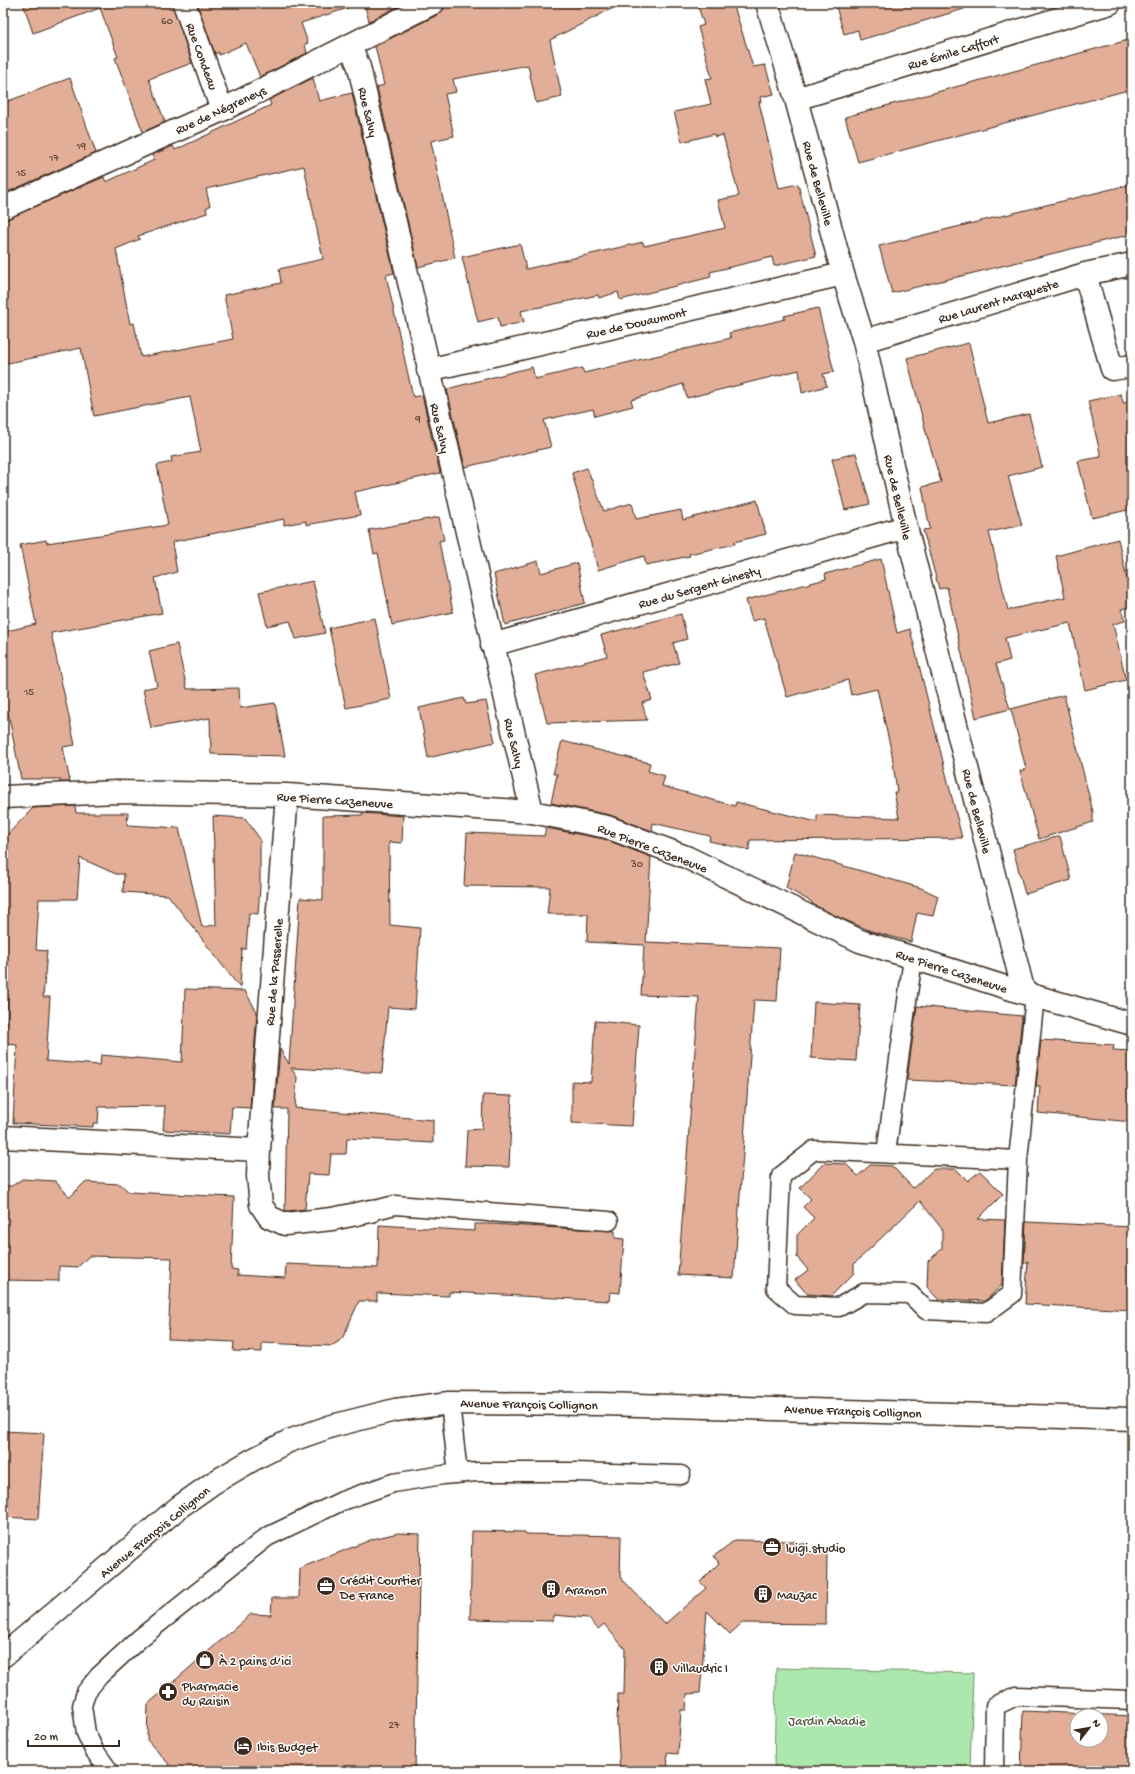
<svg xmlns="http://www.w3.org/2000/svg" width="1135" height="1774" font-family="'Gochi Hand',sans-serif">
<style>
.green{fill:#ace8ad;stroke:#748966}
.building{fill:#e3ae97;stroke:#3b2a1e;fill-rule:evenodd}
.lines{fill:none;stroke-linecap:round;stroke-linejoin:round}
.service-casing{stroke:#3b2a1e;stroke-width:21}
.minor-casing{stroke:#3b2a1e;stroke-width:25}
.tertiary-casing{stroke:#3b2a1e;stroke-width:25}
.service{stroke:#fff;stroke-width:18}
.minor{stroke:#fff;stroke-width:22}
.tertiary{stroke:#fff;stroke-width:22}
.labels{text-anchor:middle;stroke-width:3;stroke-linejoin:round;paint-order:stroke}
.number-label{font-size:11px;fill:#654b3c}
.street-label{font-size:13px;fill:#3b2a1e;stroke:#fff}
.poi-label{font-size:13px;fill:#3b2a1e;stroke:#fff;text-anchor:start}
.park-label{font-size:13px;fill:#575a42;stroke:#fff}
</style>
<rect width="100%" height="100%" fill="#fff"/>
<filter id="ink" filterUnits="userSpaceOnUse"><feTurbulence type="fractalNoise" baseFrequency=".025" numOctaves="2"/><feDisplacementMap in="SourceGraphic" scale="8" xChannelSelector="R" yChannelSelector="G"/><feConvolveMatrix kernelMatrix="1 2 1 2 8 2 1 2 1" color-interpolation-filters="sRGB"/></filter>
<g filter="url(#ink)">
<path class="green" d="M 776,1668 L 973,1673 L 970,1771 L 774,1771 Z"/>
<path class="building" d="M 23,3 L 172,3 L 192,63 L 149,79 L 165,122 L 143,132 L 115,58 L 118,57 L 100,8 L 33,33 Z
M 197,3 L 348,3 L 348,8 L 301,23 L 308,43 L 305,44 L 307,53 L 260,77 L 246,43 L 219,55 L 219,52 L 215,54 Z
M 364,3 L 405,3 L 369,21 Z
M 445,3 L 623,3 L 550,40 L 562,97 L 536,103 L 528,65 L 453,79 L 456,92 L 445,94 L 454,136 L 431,141 L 455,258 L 418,267 L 377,87 L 384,85 L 375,46 L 439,14 L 444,9 Z
M 697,3 L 733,3 L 753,67 L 765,65 L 774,94 L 760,97 L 761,102 L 759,102 L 779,188 L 798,184 L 816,256 L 774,266 L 772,257 L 710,272 L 711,277 L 620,300 L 618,292 L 599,298 L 598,295 L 521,311 L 524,322 L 500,327 L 498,317 L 478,322 L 462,257 L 520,244 L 526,269 L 643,242 L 644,246 L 725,228 L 718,200 L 739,196 L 723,135 L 715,137 L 714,134 L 682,142 L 674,112 L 711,104 L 705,79 L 712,78 L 698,27 L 704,25 Z
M 835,3 L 963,3 L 964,9 L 860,40 L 858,30 L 844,34 Z
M 1132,39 L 1132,89 L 858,162 L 845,117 Z
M 70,78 L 96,153 L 3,194 L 3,103 Z
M 313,78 L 319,101 L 352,93 L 394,273 L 386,275 L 413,397 L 422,395 L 440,473 L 355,492 L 360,515 L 306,525 L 306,521 L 284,525 L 284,519 L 172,542 L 177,572 L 155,578 L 162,613 L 51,633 L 75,745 L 63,747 L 70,782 L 59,782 L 62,779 L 21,779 L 8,712 L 3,713 L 3,632 L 36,624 L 20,545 L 46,540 L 47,543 L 168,525 L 157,465 L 172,462 L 171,457 L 201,452 L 190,397 L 94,416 L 81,348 L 3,364 L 3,220 L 104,177 L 106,182 L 154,160 L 152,155 L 173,146 L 175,150 L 271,105 L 269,100 ZM 304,166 L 323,259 L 279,269 L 281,283 L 224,295 L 233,339 L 141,357 L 134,323 L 130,324 L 116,249 L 140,239 L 138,236 L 207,213 L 206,208 L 210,206 L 206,189 Z
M 1132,184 L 1132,234 L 892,293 L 879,246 Z
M 818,308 L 834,372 L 823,374 L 827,386 L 802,393 L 799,370 L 687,398 L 683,384 L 631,400 L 633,406 L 595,416 L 593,409 L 544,420 L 551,447 L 465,467 L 447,389 L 532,367 L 535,379 L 582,368 L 584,373 L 731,338 L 729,333 L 785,319 L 784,316 Z
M 969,343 L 988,423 L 1029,414 L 1042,467 L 1008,476 L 1022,525 L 989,532 L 1008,610 L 1065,597 L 1056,556 L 1118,539 L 1132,602 L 1132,607 L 1121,609 L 1125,621 L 1113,624 L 1126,680 L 1085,690 L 1070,623 L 1005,638 L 1010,660 L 996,664 L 1010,709 L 976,718 L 947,587 L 939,589 L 923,530 L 930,529 L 922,487 L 941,482 L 927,436 L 907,358 Z
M 1121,394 L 1123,403 L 1132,401 L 1132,509 L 1092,518 L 1078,461 L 1101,457 L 1088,401 Z
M 856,453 L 870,504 L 845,510 L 832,459 Z
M 587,468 L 604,511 L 632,503 L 636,519 L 681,510 L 683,520 L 757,500 L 766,534 L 734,542 L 735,544 L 689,554 L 690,556 L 646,565 L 644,556 L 598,570 L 572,473 Z
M 439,517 L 444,540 L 439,541 L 453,612 L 392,625 L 378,553 L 374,554 L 369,530 Z
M 881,559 L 897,633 L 910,629 L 962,838 L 750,840 L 749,850 L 709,841 L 710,836 L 653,823 L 652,831 L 610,815 L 551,803 L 557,774 L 553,774 L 562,741 L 650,763 L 648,771 L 665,776 L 662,786 L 735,806 L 736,802 L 817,822 L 817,815 L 899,818 L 894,792 L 897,792 L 892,754 L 877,689 L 851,695 L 848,680 L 787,697 L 764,618 L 752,621 L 746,600 L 826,579 L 825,574 Z
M 538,561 L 541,573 L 577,563 L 585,603 L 505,625 L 494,574 Z
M 313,581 L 325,633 L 296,639 L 290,621 L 267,626 L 259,592 Z
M 681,614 L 687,639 L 673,643 L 679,663 L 643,672 L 652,700 L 642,703 L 647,720 L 547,723 L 535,675 L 607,656 L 601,635 Z
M 375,618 L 391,699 L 346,708 L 329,628 Z
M 177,644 L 187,689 L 239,688 L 240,708 L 275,703 L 285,756 L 211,754 L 210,718 L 151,728 L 143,689 L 157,686 L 149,651 Z
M 1064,695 L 1093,812 L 1093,822 L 1039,839 L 1020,771 L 1026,769 L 1011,709 Z
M 464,698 L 466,704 L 486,701 L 495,742 L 428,758 L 419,708 Z
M 75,806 L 76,813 L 128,813 L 127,825 L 179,828 L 202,927 L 216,925 L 213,816 L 245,818 L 260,839 L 260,887 L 258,914 L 249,913 L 246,949 L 242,949 L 240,988 L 168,895 L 123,892 L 124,874 L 116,874 L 80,858 L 77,899 L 39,899 L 36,950 L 47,951 L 43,997 L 50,997 L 46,1061 L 100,1065 L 101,1055 L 182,1062 L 185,989 L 245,991 L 257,1012 L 250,1108 L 232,1107 L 230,1134 L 163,1130 L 165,1106 L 99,1107 L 98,1123 L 93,1123 L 93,1127 L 13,1123 L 17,1045 L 6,1044 L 8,995 L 3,995 L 3,881 L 6,836 L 33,808 Z
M 362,813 L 403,816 L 402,843 L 389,842 L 390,925 L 420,928 L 415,1009 L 388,1007 L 382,1073 L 291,1068 L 297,1077 L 295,1108 L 433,1120 L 433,1143 L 347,1138 L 346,1154 L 331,1154 L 329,1175 L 308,1174 L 305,1209 L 287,1211 L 285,1210 L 287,1109 L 275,1109 L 280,1049 L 289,1064 L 300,898 L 323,900 L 323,816 L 363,815 Z
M 546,828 L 604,839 L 651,857 L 646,942 L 780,948 L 777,1001 L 754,1000 L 734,1278 L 678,1275 L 699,997 L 641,995 L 644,945 L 587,942 L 588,914 L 547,914 L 550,887 L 464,886 L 467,833 L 544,836 Z
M 1060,836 L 1071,880 L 1025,894 L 1013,849 Z
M 795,852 L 921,888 L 938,896 L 933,916 L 917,913 L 911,942 L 871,931 L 845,920 L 812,904 L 812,902 L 786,888 Z
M 814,1002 L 860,1005 L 856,1061 L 811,1058 Z
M 917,1006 L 1022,1016 L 1015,1085 L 907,1080 Z
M 595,1021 L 639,1025 L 632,1126 L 572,1123 L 572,1081 L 591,1082 Z
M 1041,1040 L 1114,1045 L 1113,1050 L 1132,1051 L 1130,1092 L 1132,1092 L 1132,1122 L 1038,1113 L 1040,1086 L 1036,1086 Z
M 483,1095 L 512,1096 L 509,1167 L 465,1166 L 467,1130 L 482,1129 Z
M 824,1163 L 846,1164 L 858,1176 L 870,1165 L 892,1166 L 913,1188 L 934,1169 L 956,1169 L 968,1181 L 980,1171 L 1003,1194 L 978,1219 L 1005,1220 L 1002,1285 L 985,1301 L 938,1299 L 927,1287 L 928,1261 L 942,1249 L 942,1229 L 920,1201 L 854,1264 L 854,1273 L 831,1296 L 807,1294 L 795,1280 L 808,1270 L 797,1257 L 797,1235 L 814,1218 L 803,1207 L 811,1199 L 800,1188 Z
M 22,1179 L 55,1181 L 70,1197 L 85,1182 L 120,1184 L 129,1192 L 234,1197 L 231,1269 L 238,1270 L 237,1275 L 285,1278 L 286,1264 L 378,1268 L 379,1225 L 475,1231 L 475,1224 L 490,1224 L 615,1231 L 615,1238 L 624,1239 L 620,1293 L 610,1292 L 609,1301 L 449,1292 L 449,1296 L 377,1293 L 377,1301 L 359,1301 L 343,1337 L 338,1342 L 331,1346 L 262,1343 L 262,1352 L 233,1351 L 234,1342 L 168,1339 L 172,1258 L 89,1256 L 78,1267 L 59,1266 L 59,1281 L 3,1280 L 3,1186 L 12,1186 Z
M 1026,1222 L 1132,1227 L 1132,1310 L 1025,1304 L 1028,1261 L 1024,1264 Z
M 3,1431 L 44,1433 L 38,1519 L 3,1517 Z
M 472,1531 L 525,1532 L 526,1534 L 621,1536 L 620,1577 L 665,1624 L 706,1588 L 700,1582 L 719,1563 L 714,1556 L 735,1540 L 794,1541 L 795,1544 L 807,1544 L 807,1552 L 827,1553 L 826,1624 L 742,1623 L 730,1634 L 707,1611 L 700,1693 L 687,1694 L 686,1710 L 681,1710 L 678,1754 L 667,1753 L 668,1771 L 620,1771 L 617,1722 L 618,1694 L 624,1694 L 625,1649 L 604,1624 L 598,1629 L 588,1618 L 553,1615 L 553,1621 L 470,1619 Z
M 398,1533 L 420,1534 L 415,1771 L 175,1771 L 147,1740 L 148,1704 L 251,1614 L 271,1615 L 272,1598 L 299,1598 L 300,1568 L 373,1539 Z
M 1023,1711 L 1132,1716 L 1132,1771 L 1021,1771 ZM 1077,1716 L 1101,1716 L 1101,1740 L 1077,1740 Z"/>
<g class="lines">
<g class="service-casing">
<path id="service" d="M 814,1150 L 1018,1160 L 1012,1294 L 986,1313 L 926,1310 L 910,1294 L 864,1293 L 839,1307 L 795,1305 L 776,1288 L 781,1176 Z
M 886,1153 L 913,958
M 1018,1160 L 1035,996
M 371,1211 L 395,1205 L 609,1221
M 450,1403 L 458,1474
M 109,1771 L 94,1750 L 86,1733 L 82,1706 L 86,1692 L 99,1676 L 139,1639 L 267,1537 L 342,1501 L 393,1483 L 443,1475 L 477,1472 L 574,1472 L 681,1475
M 994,1771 L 995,1706 L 1016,1696 L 1132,1700"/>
</g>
<g class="minor-casing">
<path id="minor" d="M 184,3 L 222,110
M 767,3 L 796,99 L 843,274 L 864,341 L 906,527 L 1024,993
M 350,45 L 359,67 L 532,812
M 796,99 L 1110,3
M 1085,274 L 1112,369 L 1132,366
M 864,341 L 1085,274 L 1132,264
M 428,370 L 843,274
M 492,645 L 906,527
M 287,795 L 259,1150 L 258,1176 L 261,1205 L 269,1217 L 285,1224 L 332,1219 L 371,1211
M 3,797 L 117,792 L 287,795 L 532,812 L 607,827 L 686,857 L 860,941 L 1024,993 L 1132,1024
M 3,1137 L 259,1150"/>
</g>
<g class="tertiary-casing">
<path id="tertiary" d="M 3,208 L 222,110 L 433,3
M 3,1656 L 179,1507 L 213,1483 L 252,1460 L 289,1441 L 332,1426 L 395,1410 L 450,1403 L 602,1404 L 1132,1419"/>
</g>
<use href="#service" class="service"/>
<use href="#minor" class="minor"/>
<use href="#tertiary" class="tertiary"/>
</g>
</g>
<defs>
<g id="office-disc" transform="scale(1)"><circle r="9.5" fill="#3b2a1e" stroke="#fff"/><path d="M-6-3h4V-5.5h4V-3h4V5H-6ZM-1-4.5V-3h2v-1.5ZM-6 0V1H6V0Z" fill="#fff"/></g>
<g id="building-disc" transform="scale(1)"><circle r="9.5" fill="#3b2a1e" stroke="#fff"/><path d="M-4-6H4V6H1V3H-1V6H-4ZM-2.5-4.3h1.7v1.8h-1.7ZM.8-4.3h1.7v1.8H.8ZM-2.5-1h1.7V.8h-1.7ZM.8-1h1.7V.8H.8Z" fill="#fff"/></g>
<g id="shop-disc" transform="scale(1)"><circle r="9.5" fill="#3b2a1e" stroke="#fff"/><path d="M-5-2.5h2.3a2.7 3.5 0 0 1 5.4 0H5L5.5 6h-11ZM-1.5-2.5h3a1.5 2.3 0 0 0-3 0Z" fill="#fff"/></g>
<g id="pharmacy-disc" transform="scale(1)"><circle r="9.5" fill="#3b2a1e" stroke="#fff"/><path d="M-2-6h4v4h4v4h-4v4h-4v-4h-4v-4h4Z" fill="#fff"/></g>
<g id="hotel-disc" transform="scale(1)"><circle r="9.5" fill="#3b2a1e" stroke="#fff"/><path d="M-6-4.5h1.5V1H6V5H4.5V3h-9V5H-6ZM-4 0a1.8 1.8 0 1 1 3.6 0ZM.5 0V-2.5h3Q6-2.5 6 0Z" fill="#fff"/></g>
</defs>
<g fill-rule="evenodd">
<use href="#office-disc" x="772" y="1547"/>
<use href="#office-disc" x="326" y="1586"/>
<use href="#building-disc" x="551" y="1589"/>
<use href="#building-disc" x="763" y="1594"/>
<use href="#shop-disc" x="205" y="1660"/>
<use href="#building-disc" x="659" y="1667"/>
<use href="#pharmacy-disc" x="168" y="1692"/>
<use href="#hotel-disc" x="243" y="1746"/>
</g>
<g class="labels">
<g class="number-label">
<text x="167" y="24">60</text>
<text x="81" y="149">19</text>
<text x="54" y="161">17</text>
<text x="21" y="176">15</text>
<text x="418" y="422">9</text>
<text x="29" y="695">15</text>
<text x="637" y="867">30</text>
<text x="394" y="1728">27</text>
</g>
<g class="street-label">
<text transform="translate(953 51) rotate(-17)" y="5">Rue Émile Caffort</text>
<text transform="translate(203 56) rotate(70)" y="5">Rue Condeau</text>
<text transform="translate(220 109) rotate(-25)" y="5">Rue de Négreneys</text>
<text transform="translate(369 112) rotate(77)" y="5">Rue Salvy</text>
<text transform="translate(819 183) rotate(75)" y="5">Rue de Belleville</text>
<text transform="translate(998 300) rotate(-17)" y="5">Rue Laurent Marqueste</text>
<text transform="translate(636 322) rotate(-13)" y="5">Rue de Douaumont</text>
<text transform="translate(441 428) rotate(77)" y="5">Rue Salvy</text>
<text transform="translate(899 497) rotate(77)" y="5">Rue de Belleville</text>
<text transform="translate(699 586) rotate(-16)" y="5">Rue du Sergent Ginesty</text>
<text transform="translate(515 743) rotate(77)" y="5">Rue Salvy</text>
<text transform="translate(335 799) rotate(4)" y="5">Rue Pierre Cazeneuve</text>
<text transform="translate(978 811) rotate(76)" y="5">Rue de Belleville</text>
<text transform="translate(653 847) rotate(21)" y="5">Rue Pierre Cazeneuve</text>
<text transform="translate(952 970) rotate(18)" y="5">Rue Pierre Cazeneuve</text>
<text transform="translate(273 972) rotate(-85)" y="5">Rue de la Passerelle</text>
<text transform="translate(529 1403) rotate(1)" y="5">Avenue François Collignon</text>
<text transform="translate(853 1410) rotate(2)" y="5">Avenue François Collignon</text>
<text transform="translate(154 1531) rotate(-39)" y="5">Avenue François Collignon</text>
</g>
<g class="poi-label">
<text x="786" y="1552">luigi.studio</text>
<text x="340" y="1584">Crédit Courtier<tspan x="340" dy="15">De France</tspan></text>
<text x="565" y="1594">Aramon</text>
<text x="777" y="1599">Mauzac</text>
<text x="219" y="1665">À 2 pains d’ici</text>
<text x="673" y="1672">Villaudric I</text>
<text x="182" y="1690">Pharmacie<tspan x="182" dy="15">du Raisin</tspan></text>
<text x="257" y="1751">Ibis Budget</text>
</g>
<g class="park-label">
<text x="827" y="1725">Jardin Abadie</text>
</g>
</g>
<rect width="1135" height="1774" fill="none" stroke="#fff" stroke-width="16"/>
<rect x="8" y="8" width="1119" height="1758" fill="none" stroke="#3b2a1e" stroke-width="1.5" filter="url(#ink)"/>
<g transform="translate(1089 1728) rotate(59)"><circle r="19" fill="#ffffff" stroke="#b1aaa5"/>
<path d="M0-3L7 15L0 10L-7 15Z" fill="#3b2a1e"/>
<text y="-6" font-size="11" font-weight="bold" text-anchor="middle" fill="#3b2a1e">N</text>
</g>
<path d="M28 1740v6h91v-6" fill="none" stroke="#3b2a1e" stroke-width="2"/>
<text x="34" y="1740" font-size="12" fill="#3b2a1e" stroke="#ffffff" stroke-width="3" paint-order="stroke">20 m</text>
</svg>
